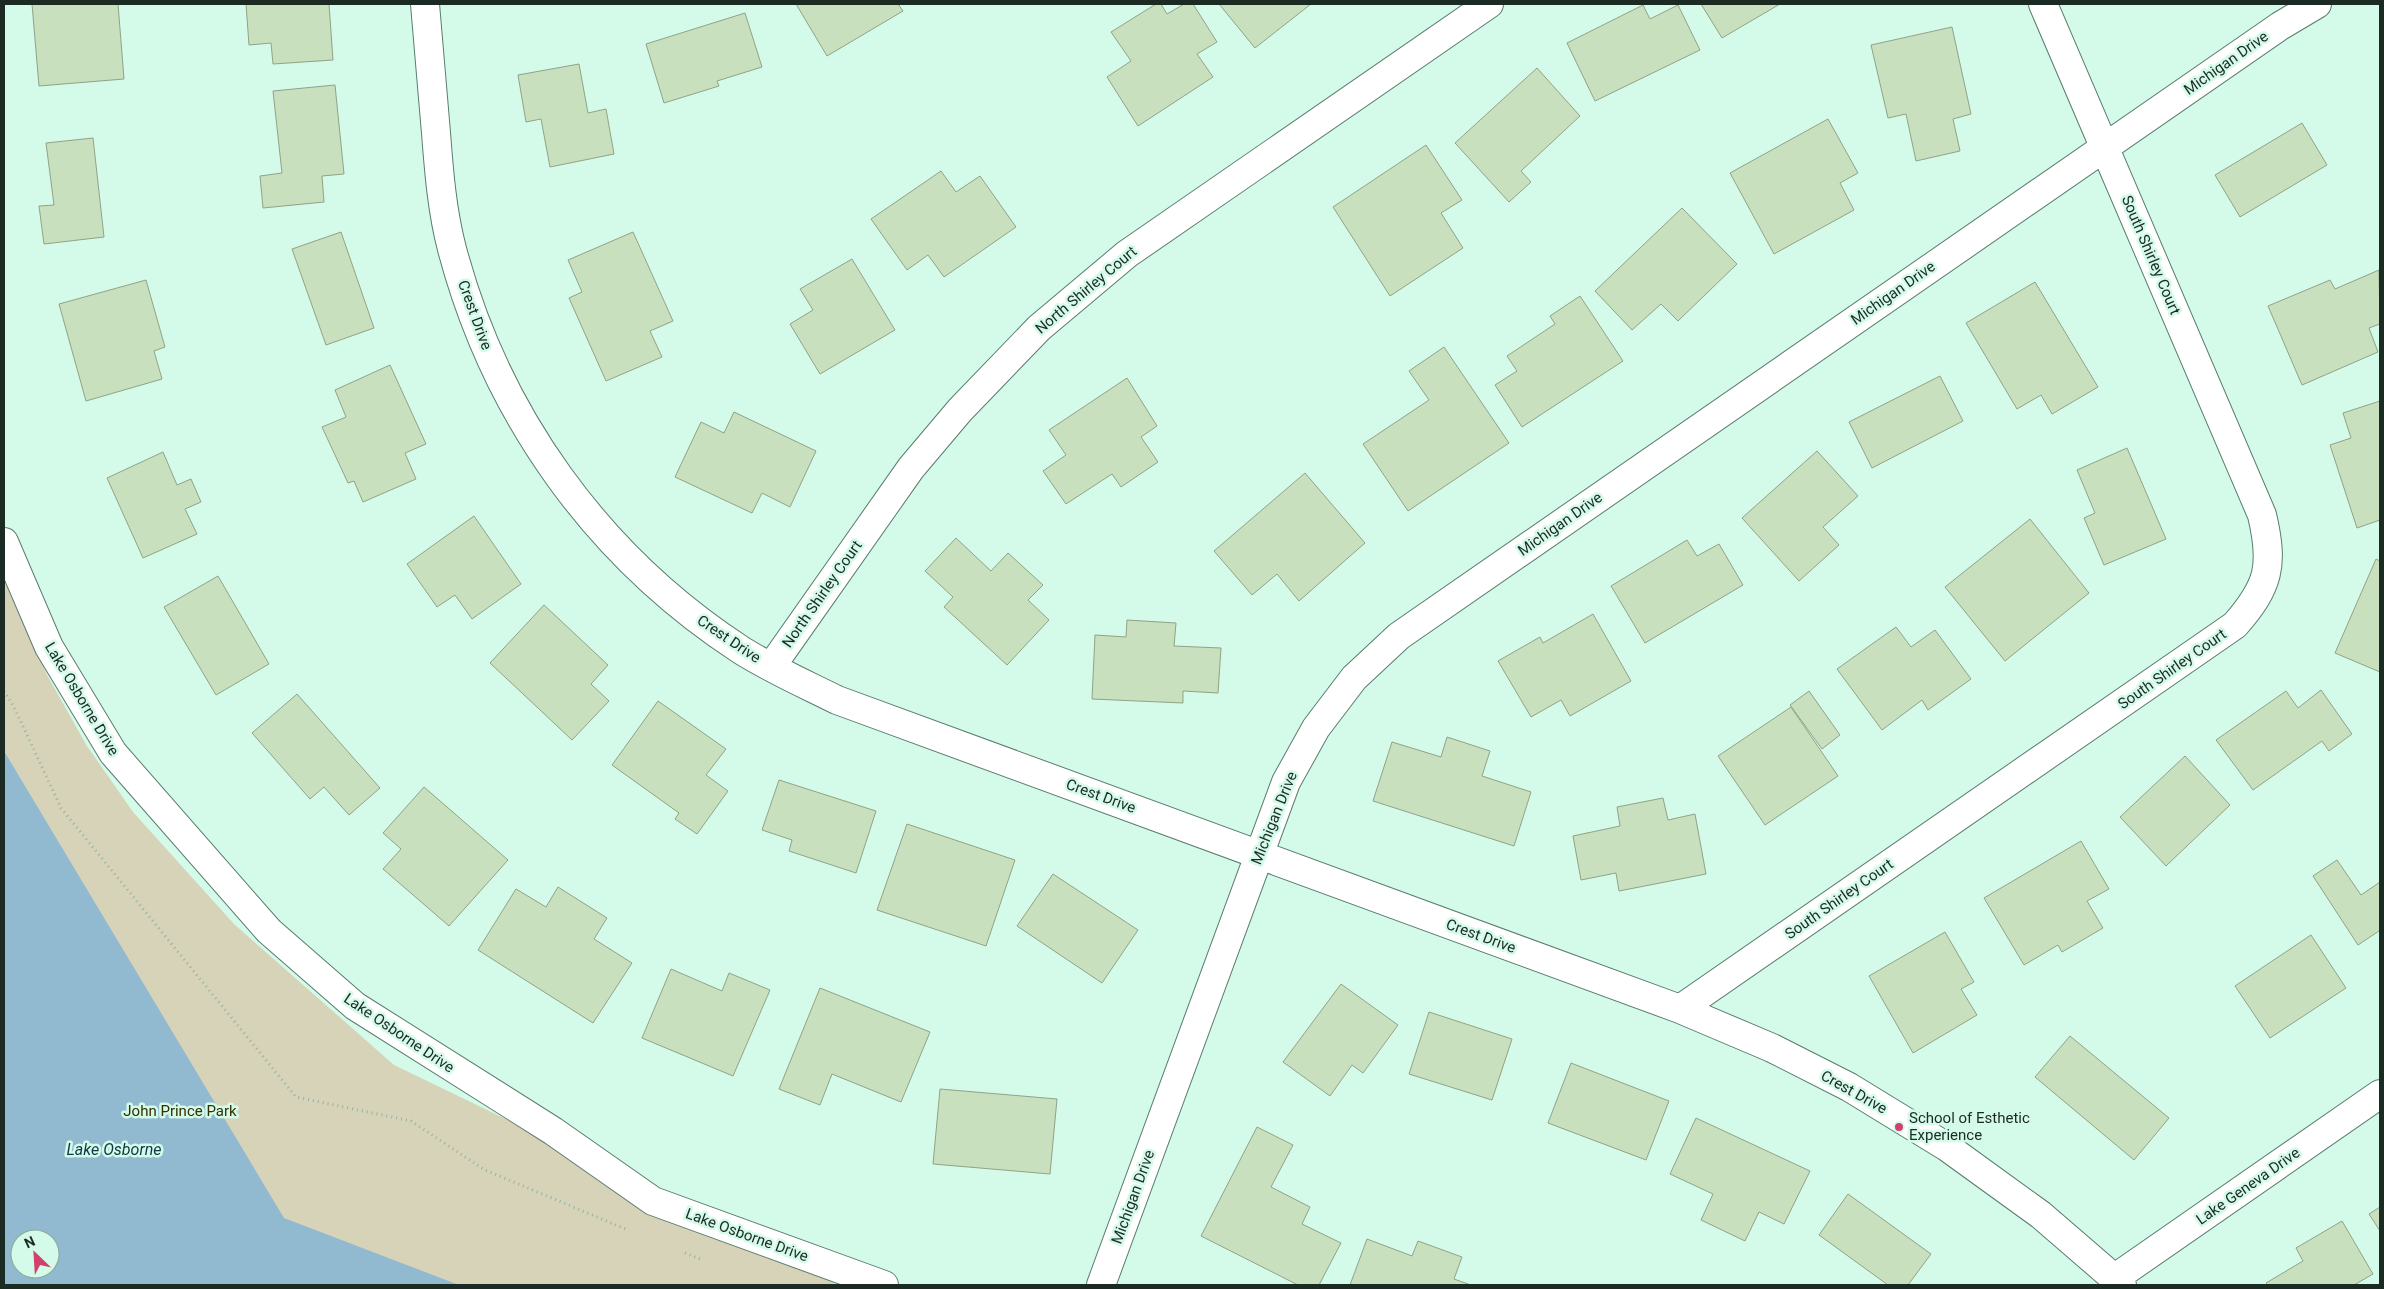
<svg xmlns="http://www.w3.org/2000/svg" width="2384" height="1289" font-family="Roboto,sans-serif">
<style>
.green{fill:#d6d3b9;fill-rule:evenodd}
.water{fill:#91bad0;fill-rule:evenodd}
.building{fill:#c8e0bd;stroke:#90a387}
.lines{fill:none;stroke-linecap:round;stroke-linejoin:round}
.minor-casing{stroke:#5a7c6e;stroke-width:30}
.path{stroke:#94b2a4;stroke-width:3;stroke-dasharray:1 4;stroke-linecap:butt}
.minor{stroke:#fff;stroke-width:28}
.poi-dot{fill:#d0426b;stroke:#d4fae9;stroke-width:2}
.labels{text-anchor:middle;stroke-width:5;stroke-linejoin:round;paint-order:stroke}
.street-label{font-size:15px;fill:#1c2a24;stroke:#d4fae9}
.park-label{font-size:15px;fill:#353000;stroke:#d4fae9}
.poi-label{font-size:15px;fill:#1c2a24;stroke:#d4fae9;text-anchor:start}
.water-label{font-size:16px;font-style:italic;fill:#123646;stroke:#d4fae9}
</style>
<rect width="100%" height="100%" fill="#d4fae9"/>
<path class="green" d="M 4,567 L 47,675 L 87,746 L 133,812 L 234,924 L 394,1065 L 798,1260 L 836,1285 L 4,1285 ZM 20,1239 L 50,1239 L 50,1269 L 20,1269 Z"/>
<path class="water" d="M 4,751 L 284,1218 L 459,1285 L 4,1285 ZM 20,1239 L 50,1239 L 50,1269 L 20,1269 Z"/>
<path class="building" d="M 32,4 L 118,4 L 124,79 L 39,86 Z
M 246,4 L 329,4 L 333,60 L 273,64 L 271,43 L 249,45 Z
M 796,4 L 898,4 L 903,11 L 827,56 Z
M 1156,4 L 1161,4 L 1167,14 L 1184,4 L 1193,4 L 1217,42 L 1197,54 L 1213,77 L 1138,126 L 1107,77 L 1131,61 L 1111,32 Z
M 1219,4 L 1311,4 L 1255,48 Z
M 1701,4 L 1780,4 L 1722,38 Z
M 1643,5 L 1650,19 L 1678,5 L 1700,50 L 1595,101 L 1567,43 Z
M 745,13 L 762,67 L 717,81 L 719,86 L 664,103 L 646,44 Z
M 1952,27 L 1971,114 L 1953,119 L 1960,151 L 1916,161 L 1906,114 L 1888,118 L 1871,45 Z
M 579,64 L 588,113 L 606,109 L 614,154 L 550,167 L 541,119 L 526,122 L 518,75 Z
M 1537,68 L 1580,116 L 1521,171 L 1531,182 L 1509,202 L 1455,143 Z
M 335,85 L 344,174 L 322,176 L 324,202 L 263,208 L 260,176 L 282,173 L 273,91 Z
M 1828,119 L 1858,173 L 1840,183 L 1854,210 L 1774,254 L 1730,173 Z
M 2302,123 L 2327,165 L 2240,217 L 2215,175 Z
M 93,138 L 104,237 L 44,244 L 39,206 L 54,205 L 46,143 Z
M 1426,145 L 1462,200 L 1441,213 L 1463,248 L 1390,296 L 1333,207 Z
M 941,171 L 956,192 L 980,176 L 1016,227 L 944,277 L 928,255 L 907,270 L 871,219 Z
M 1682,208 L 1737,264 L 1678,321 L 1661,304 L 1632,330 L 1595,291 Z
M 341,232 L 374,328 L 326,345 L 292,249 Z
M 633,232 L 673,321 L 650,331 L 662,357 L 606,381 L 569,298 L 582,292 L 568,260 Z
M 852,259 L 895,330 L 820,374 L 790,324 L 813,310 L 800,289 Z
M 2379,270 L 2380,324 L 2369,328 L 2378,352 L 2302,385 L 2268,306 L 2330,280 L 2335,289 Z
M 146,280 L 165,347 L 154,351 L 162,379 L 86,401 L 59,304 Z
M 2035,282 L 2098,387 L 2052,414 L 2041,395 L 2017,409 L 1966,323 Z
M 1580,296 L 1623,361 L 1522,427 L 1495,385 L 1517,371 L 1507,356 L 1555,324 L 1550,316 Z
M 1444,347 L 1509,443 L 1408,511 L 1363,444 L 1429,400 L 1409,371 Z
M 390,365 L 426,444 L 405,453 L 416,479 L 363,502 L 354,481 L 348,483 L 322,427 L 346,417 L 335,390 Z
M 1940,376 L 1963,421 L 1872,468 L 1849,422 Z
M 1127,378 L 1157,426 L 1141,437 L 1158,462 L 1121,487 L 1112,474 L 1066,504 L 1043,471 L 1066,455 L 1049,430 Z
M 2380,401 L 2380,520 L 2357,528 L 2330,445 L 2351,438 L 2343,413 Z
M 734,412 L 816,451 L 790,507 L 762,493 L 752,513 L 675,477 L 701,422 L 724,433 Z
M 2127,448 L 2166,539 L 2104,565 L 2084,518 L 2095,513 L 2077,470 Z
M 1817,451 L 1858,496 L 1823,527 L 1839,545 L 1799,581 L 1742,518 Z
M 163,452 L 177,485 L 191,479 L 201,502 L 185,509 L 197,534 L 143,558 L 107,478 Z
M 1305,473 L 1365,543 L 1299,601 L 1277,574 L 1252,595 L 1214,551 Z
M 474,516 L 521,584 L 472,619 L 455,595 L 437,607 L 407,564 Z
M 2030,519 L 2089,593 L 2005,661 L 1945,587 Z
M 956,538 L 991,571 L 1008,553 L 1043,585 L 1028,600 L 1049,620 L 1007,665 L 944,607 L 953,597 L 925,571 Z
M 1687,540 L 1697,556 L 1719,544 L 1743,585 L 1645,643 L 1611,586 Z
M 2376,559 L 2380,561 L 2380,672 L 2335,653 Z
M 218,576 L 269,664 L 216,695 L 164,607 Z
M 544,605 L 608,665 L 591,684 L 609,701 L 572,740 L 490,663 Z
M 1593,614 L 1631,681 L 1570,716 L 1561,700 L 1531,717 L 1498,661 L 1540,637 L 1543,643 Z
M 1127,620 L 1176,623 L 1174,646 L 1221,648 L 1218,693 L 1183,691 L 1183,703 L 1092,699 L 1095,635 L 1126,637 Z
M 1896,627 L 1911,647 L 1935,630 L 1971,679 L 1928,710 L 1922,700 L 1882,730 L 1837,669 Z
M 2321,690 L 2352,734 L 2329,751 L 2322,741 L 2253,790 L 2216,740 L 2286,691 L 2298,708 Z
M 1809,691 L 1840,735 L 1822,749 L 1790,705 Z
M 297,694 L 380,788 L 349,815 L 324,787 L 310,799 L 252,733 Z
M 658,701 L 726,749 L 706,775 L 728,791 L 697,834 L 675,819 L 679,813 L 612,765 Z
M 1791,707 L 1838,776 L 1765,825 L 1718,756 Z
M 1447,737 L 1490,751 L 1482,776 L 1531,792 L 1514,846 L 1373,801 L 1392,742 L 1441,757 Z
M 2185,756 L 2230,805 L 2166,866 L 2120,817 Z
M 779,780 L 876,811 L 856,873 L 789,851 L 792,840 L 762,830 Z
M 424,787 L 508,860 L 449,926 L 383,869 L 401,849 L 383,833 Z
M 1663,798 L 1668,820 L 1695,814 L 1706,874 L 1619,891 L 1616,873 L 1581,880 L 1573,836 L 1620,826 L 1617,807 Z
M 907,824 L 1015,860 L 986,946 L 877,910 Z
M 2081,841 L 2109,889 L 2087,901 L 2103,928 L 2062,952 L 2058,945 L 2024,965 L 1984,898 Z
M 2337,860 L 2361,895 L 2380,882 L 2380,933 L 2379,931 L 2358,945 L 2313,876 Z
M 1053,874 L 1138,930 L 1102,983 L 1017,926 Z
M 558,887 L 607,918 L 594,939 L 632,963 L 593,1023 L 478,950 L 516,889 L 546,907 Z
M 1945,932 L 1974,982 L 1961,989 L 1977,1015 L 1913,1053 L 1869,976 Z
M 2311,935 L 2346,988 L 2270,1038 L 2235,986 Z
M 671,969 L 722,991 L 729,973 L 770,990 L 733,1076 L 642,1038 Z
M 1341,984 L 1398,1025 L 1363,1073 L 1352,1065 L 1330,1096 L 1283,1062 Z
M 820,988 L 930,1032 L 901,1102 L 832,1074 L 820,1105 L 779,1089 Z
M 1429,1012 L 1512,1039 L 1492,1100 L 1409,1074 Z
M 2070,1036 L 2169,1118 L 2134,1160 L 2035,1077 Z
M 1571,1063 L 1669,1101 L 1646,1160 L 1548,1123 Z
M 940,1089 L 1057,1099 L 1050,1174 L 933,1164 Z
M 1696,1118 L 1810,1171 L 1784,1224 L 1759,1212 L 1745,1241 L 1701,1220 L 1713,1194 L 1670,1174 Z
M 1257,1127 L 1293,1145 L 1271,1187 L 1310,1207 L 1302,1224 L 1341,1243 L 1319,1285 L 1298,1285 L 1201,1236 Z
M 1848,1194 L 1931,1254 L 1908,1285 L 1888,1285 L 1819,1235 Z
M 2380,1207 L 2380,1231 L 2369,1214 Z
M 2342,1221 L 2373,1274 L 2354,1285 L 2268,1285 L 2266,1283 L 2303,1261 L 2296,1248 Z
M 1367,1239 L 1412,1256 L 1418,1241 L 1462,1257 L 1454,1279 L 1471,1285 L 1350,1285 Z"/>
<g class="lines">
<g class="minor-casing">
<path id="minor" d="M 425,4 C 429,47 432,90 436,133 C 439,172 442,211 452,249 C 496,415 597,556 741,650 C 771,669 805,684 837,700 L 1680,1009 L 1772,1048 L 1849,1087 L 1947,1147 L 2041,1215 L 2122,1285
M 4,542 L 49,647 L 113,753 L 269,931 L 355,1006 L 553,1131 L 653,1201 L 884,1285
M 771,667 L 911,468 L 960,410 L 1039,328 L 1127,254 L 1489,4
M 1680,1009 L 2235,625 C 2269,586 2274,566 2262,515 L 2043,4
M 2115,1278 L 2380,1094
M 1101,1285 L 1286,782 L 1316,728 L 1354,678 L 1399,636 L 2280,26 L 2317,4"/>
</g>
<path class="path" d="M 4,691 L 14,707 L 61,808 L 296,1097 L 411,1121 L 485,1170 L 628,1230
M 685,1253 L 700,1259"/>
<use href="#minor" class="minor"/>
</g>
<circle class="poi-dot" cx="1899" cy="1127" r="5"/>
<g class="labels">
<g class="street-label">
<text transform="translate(2226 63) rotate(-35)" y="5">Michigan Drive</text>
<text transform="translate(2151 255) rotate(67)" y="5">South Shirley Court</text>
<text transform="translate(1086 290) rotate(-40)" y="5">North Shirley Court</text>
<text transform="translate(1893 293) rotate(-35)" y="5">Michigan Drive</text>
<text transform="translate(475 315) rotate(70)" y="5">Crest Drive</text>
<text transform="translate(1560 524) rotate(-35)" y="5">Michigan Drive</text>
<text transform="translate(822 594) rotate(-55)" y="5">North Shirley Court</text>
<text transform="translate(729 639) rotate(34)" y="5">Crest Drive</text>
<text transform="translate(2172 669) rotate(-35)" y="5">South Shirley Court</text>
<text transform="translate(82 699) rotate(59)" y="5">Lake Osborne Drive</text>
<text transform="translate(1101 796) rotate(20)" y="5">Crest Drive</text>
<text transform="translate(1274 818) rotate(-68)" y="5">Michigan Drive</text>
<text transform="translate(1839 899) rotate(-35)" y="5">South Shirley Court</text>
<text transform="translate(1481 936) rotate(20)" y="5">Crest Drive</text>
<text transform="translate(399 1033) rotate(34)" y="5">Lake Osborne Drive</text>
<text transform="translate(1854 1092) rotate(29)" y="5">Crest Drive</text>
<text transform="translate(2248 1186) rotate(-35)" y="5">Lake Geneva Drive</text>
<text transform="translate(1133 1197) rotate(-70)" y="5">Michigan Drive</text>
<text transform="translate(747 1235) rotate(20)" y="5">Lake Osborne Drive</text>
</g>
<g class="park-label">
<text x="180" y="1116">John Prince Park</text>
</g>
<g class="poi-label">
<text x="1909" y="1123">School of Esthetic<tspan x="1909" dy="17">Experience</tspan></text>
</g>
<g class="water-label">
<text x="114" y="1155">Lake Osborne</text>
</g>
</g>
<rect width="2384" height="1289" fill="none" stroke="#1c2a24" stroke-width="10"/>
<g transform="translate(35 1254) rotate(335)"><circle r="24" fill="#d4fae9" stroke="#8aa79a"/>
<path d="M0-4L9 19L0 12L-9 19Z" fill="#d0426b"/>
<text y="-8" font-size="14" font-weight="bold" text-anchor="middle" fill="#1c2a24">N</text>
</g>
</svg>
